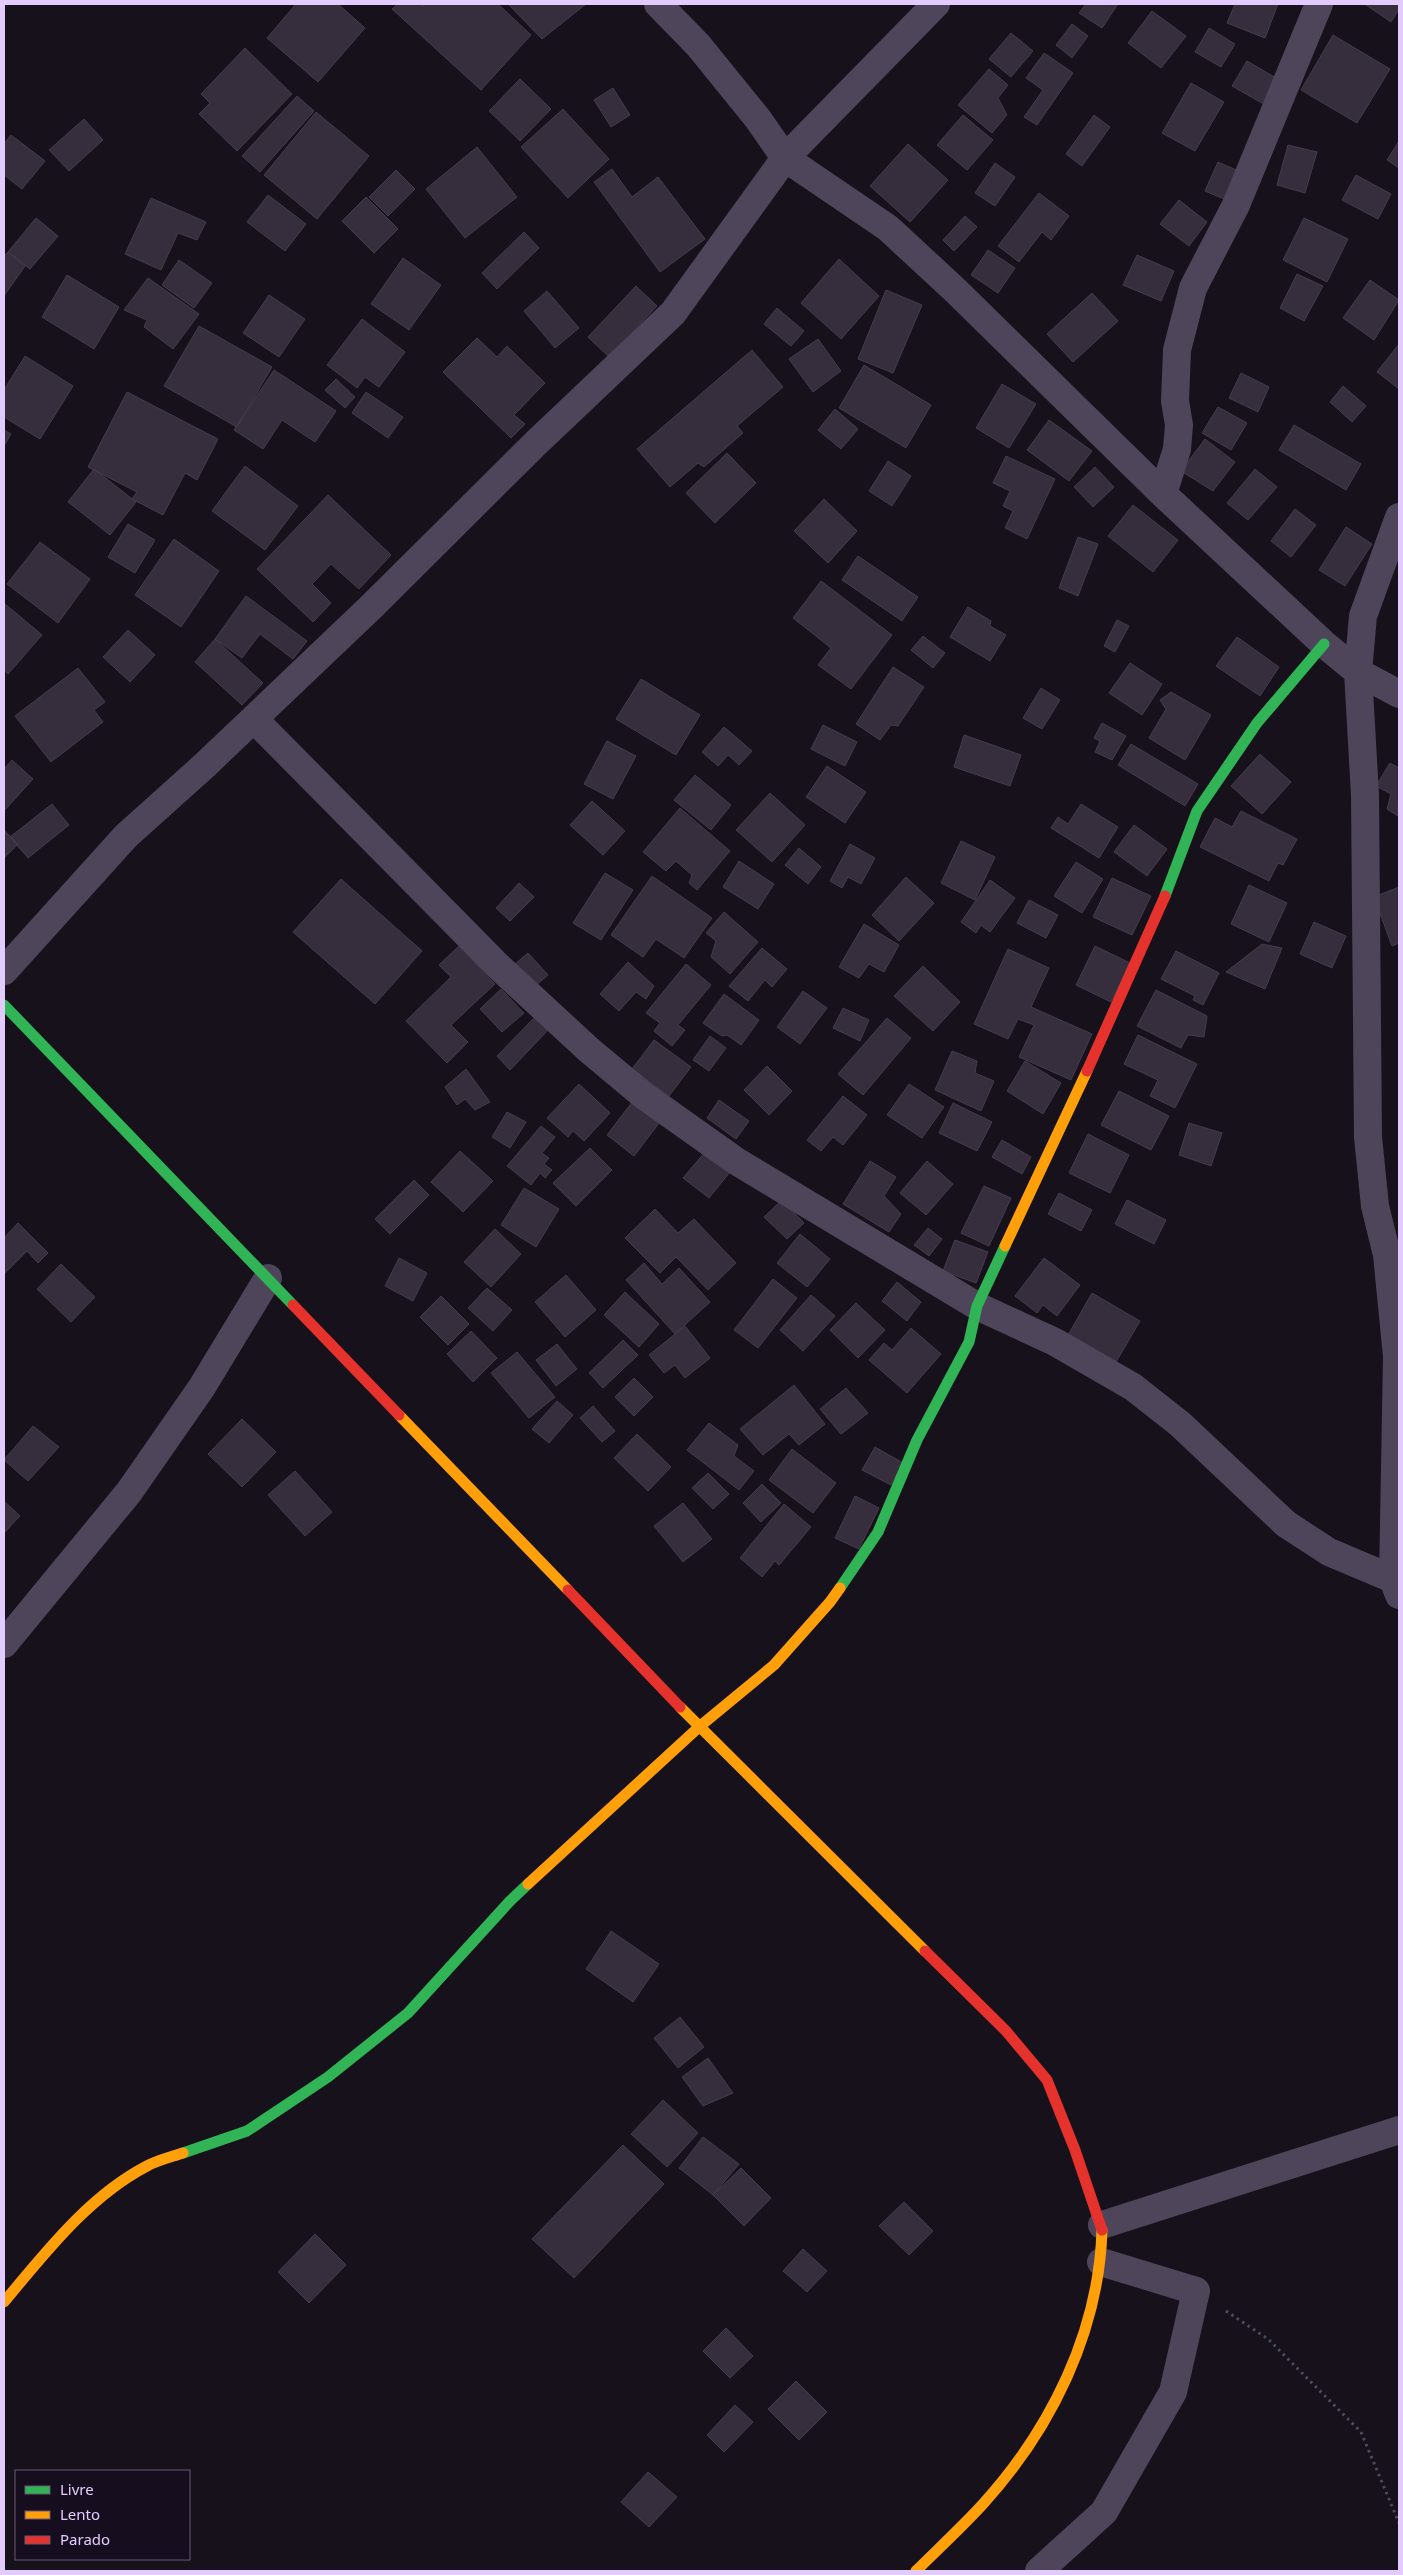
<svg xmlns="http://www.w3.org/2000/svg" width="1403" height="2575" font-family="'Noto Sans',sans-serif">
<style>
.building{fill:#362e3c;stroke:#463b4e}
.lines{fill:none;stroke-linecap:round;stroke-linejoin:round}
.path{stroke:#4a4d5d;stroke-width:3;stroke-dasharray:2.5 4;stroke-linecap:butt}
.street{stroke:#4e455b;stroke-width:28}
.fast{stroke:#30b455;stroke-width:11}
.slow{stroke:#ff9f0a;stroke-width:11}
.jam{stroke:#e5322d;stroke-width:11}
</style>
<rect width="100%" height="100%" fill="#16111a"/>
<path class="building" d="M 296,4 L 338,4 L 365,28 L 318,82 L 267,38 Z
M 398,4 L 420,4 L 423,6 L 425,4 L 498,4 L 531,35 L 481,90 L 392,9 Z
M 508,4 L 586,4 L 542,39 Z
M 1086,4 L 1118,4 L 1102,28 L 1079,13 Z
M 1235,4 L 1278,4 L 1265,38 L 1227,23 Z
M 1367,4 L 1399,4 L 1399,9 L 1391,22 L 1366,5 Z
M 1152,11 L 1186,36 L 1161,68 L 1128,43 Z
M 1072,24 L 1088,36 L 1072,58 L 1056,45 Z
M 1209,28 L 1235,44 L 1221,67 L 1195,52 Z
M 1011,33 L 1033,51 L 1011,77 L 989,59 Z
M 1333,35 L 1390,69 L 1357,123 L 1301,90 Z
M 245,48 L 292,94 L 237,151 L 199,114 L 210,103 L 201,94 Z
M 1044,53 L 1073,73 L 1037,125 L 1024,117 L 1043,90 L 1026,78 Z
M 1247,61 L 1283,82 L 1269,107 L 1232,86 Z
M 989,69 L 1008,85 L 998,98 L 1007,115 L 992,133 L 958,105 Z
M 520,79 L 551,109 L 520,141 L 489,111 Z
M 1191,83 L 1224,102 L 1195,151 L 1162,133 Z
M 613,88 L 630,115 L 611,127 L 594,100 Z
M 297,96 L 314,111 L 260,172 L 242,156 Z
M 563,109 L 609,159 L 568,198 L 521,147 Z
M 316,112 L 369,156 L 317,219 L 264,175 Z
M 963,115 L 993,140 L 967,170 L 937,145 Z
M 1094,115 L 1110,127 L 1082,166 L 1066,154 Z
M 84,119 L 103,140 L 69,171 L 49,150 Z
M 11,135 L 45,161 L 22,189 L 4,175 L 4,144 Z
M 1399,141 L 1399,168 L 1387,160 Z
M 908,144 L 948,180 L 910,222 L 870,186 Z
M 1288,145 L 1317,152 L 1305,193 L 1277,185 Z
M 477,147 L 517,197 L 465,238 L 426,189 Z
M 1218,162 L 1243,173 L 1231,202 L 1205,191 Z
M 995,163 L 1015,177 L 995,206 L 975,193 Z
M 612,169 L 632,197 L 658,177 L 705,239 L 660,272 L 594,182 Z
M 396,170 L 415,189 L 388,216 L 369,197 Z
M 1356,175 L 1391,194 L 1378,219 L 1342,200 Z
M 1039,193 L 1069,216 L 1051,240 L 1042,232 L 1019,262 L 998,246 Z
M 268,195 L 306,224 L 285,251 L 247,222 Z
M 366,197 L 398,229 L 374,253 L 342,221 Z
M 151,198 L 206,222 L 197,240 L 178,233 L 161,270 L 125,254 Z
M 1179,200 L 1207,222 L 1189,246 L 1160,224 Z
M 965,216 L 977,227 L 954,251 L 943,240 Z
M 36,218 L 58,236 L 30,269 L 8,252 Z
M 1304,218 L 1348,239 L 1327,282 L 1283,260 Z
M 524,232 L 539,248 L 497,289 L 482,273 Z
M 988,250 L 1015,268 L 998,293 L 971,275 Z
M 8,252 L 25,266 L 4,296 L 4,256 Z
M 1137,255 L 1174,271 L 1161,301 L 1123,285 Z
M 403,258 L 441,285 L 409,330 L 371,304 Z
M 839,259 L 879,296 L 841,339 L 801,303 Z
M 179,260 L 212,283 L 194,308 L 162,285 Z
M 1297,274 L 1323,286 L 1304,321 L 1280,308 Z
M 67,275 L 119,307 L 94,349 L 42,317 Z
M 148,278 L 199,314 L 173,349 L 144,327 L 147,320 L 124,310 Z
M 1370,280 L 1399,300 L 1374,340 L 1343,318 Z
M 636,286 L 657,306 L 609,357 L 588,337 Z
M 886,290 L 922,305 L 893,373 L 858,359 Z
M 547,291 L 579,328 L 555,348 L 524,311 Z
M 1092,293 L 1118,321 L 1073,362 L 1047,334 Z
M 269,295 L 305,319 L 279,357 L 243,333 Z
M 777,308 L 804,331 L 791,346 L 764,324 Z
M 362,319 L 405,352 L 379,387 L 365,377 L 357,388 L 327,365 Z
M 199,326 L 272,367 L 237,427 L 164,386 Z
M 477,338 L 497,357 L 507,346 L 545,383 L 514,415 L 525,424 L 511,438 L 443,372 Z
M 818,339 L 841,371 L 813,392 L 789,359 Z
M 1399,344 L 1399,389 L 1377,372 Z
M 752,350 L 783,387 L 737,426 L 743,433 L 704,467 L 698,463 L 670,487 L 637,449 Z
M 25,356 L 73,386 L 40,439 L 4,417 L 4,390 Z
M 864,365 L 931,405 L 906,448 L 839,408 Z
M 274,370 L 336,411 L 315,442 L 282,420 L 263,449 L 234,430 Z
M 1241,373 L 1269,387 L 1258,412 L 1229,398 Z
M 336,379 L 355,397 L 345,408 L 325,390 Z
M 1002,384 L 1036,404 L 1009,448 L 976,428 Z
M 1343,386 L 1366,406 L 1352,422 L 1330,402 Z
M 127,392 L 218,439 L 197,480 L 185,473 L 163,515 L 132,499 L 137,492 L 88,467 Z
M 366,392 L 403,417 L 388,438 L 352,413 Z
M 1218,407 L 1247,423 L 1231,450 L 1202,433 Z
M 835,409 L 858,429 L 841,449 L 818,430 Z
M 1049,420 L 1092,451 L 1069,481 L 1027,450 Z
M 1294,425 L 1361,464 L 1346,490 L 1279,450 Z
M 4,430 L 11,434 L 4,446 Z
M 1205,439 L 1235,462 L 1213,491 L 1181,471 Z
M 727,453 L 756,483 L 715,523 L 686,493 Z
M 1006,456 L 1055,479 L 1027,539 L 1005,528 L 1013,511 L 1003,506 L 1010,491 L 993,483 Z
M 888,461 L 911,476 L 892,506 L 869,491 Z
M 245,466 L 298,506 L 265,550 L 212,511 Z
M 1095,467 L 1114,487 L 1093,507 L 1074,487 Z
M 94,469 L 136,502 L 110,535 L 68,502 Z
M 1255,469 L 1277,487 L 1248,520 L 1227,503 Z
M 328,495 L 391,555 L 359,589 L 331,564 L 312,584 L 331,603 L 313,622 L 257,569 Z
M 824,499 L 857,531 L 828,563 L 794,531 Z
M 1133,505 L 1178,540 L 1153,572 L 1108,536 Z
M 1295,509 L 1316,525 L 1291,557 L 1271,541 Z
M 128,524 L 155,540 L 135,573 L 108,557 Z
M 1346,527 L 1372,544 L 1345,586 L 1319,570 Z
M 1078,537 L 1098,544 L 1078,596 L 1059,588 Z
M 174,539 L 219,571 L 181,627 L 135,595 Z
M 40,542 L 90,579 L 58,623 L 7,584 Z
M 858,556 L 918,597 L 902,621 L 842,580 Z
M 821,581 L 892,635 L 851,689 L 818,665 L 831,648 L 793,618 Z
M 246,596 L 307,641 L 293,659 L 260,634 L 242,658 L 215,639 Z
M 4,603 L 42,635 L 8,674 L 4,670 Z
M 968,607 L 991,621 L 990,626 L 1006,635 L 990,661 L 950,637 Z
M 1117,620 L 1129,626 L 1115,652 L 1104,646 Z
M 128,630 L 155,655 L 130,682 L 103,657 Z
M 923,636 L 945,653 L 933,668 L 911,650 Z
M 1237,637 L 1279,667 L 1260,696 L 1216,666 Z
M 215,639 L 263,683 L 242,705 L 195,662 Z
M 1130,663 L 1162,684 L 1142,715 L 1109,693 Z
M 893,667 L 924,687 L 898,726 L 891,725 L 880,740 L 856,724 Z
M 78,668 L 105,702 L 94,710 L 103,722 L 51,762 L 15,716 Z
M 641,679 L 700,715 L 676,755 L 616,719 Z
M 1041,688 L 1060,700 L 1042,729 L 1023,718 Z
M 1171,692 L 1211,715 L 1185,760 L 1149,738 L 1166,709 L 1160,700 Z
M 1102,723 L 1126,736 L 1112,760 L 1095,752 L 1100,741 L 1094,738 Z
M 823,725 L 857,742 L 845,766 L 811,749 Z
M 724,727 L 752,751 L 739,765 L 728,755 L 718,766 L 702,752 Z
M 964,735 L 1021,755 L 1010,786 L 954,767 Z
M 607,741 L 636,756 L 613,799 L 584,784 Z
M 1131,744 L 1198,784 L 1185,806 L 1118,765 Z
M 1260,754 L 1291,782 L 1262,814 L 1231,786 Z
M 12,760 L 33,779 L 4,811 L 4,769 Z
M 1390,763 L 1399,768 L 1398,816 L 1387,809 L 1391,794 L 1376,786 Z
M 827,766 L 866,792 L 845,823 L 806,797 Z
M 695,775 L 731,805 L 711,830 L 674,800 Z
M 770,793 L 805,825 L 772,862 L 736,830 Z
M 592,801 L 625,831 L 603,855 L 570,825 Z
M 52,804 L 69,825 L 28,858 L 10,837 Z
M 1081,804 L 1118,827 L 1099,858 L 1051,828 L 1058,817 L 1068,824 Z
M 680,808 L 730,851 L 697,890 L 689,883 L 692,875 L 676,861 L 666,871 L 643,852 Z
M 1241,811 L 1297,839 L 1283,865 L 1278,863 L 1269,881 L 1200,847 L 1215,818 L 1232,827 Z
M 1134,825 L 1167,849 L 1147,876 L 1114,852 Z
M 4,830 L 18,844 L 4,858 Z
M 961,841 L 995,857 L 975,900 L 941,883 Z
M 850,844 L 875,858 L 861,884 L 848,877 L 842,888 L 830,881 Z
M 799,848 L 821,867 L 808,884 L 785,865 Z
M 739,861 L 774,884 L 758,909 L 723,887 Z
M 1076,862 L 1103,879 L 1082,913 L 1054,896 Z
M 605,873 L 633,890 L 601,940 L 573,923 Z
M 652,876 L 712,918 L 684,958 L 656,939 L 643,957 L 611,935 Z
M 906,877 L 934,903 L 899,941 L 872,915 Z
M 1112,878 L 1151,896 L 1132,935 L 1093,917 Z
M 341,879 L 422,951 L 375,1004 L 293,932 Z
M 990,880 L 1015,898 L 990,932 L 981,925 L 976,933 L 961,922 Z
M 519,883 L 534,897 L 510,921 L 496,908 Z
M 1249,885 L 1287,903 L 1269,942 L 1231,924 Z
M 1399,887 L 1399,943 L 1392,946 L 1374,897 Z
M 1029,900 L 1058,915 L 1046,938 L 1017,923 Z
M 724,912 L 758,942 L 730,974 L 711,957 L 716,941 L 706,933 Z
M 1314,922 L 1346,936 L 1332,968 L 1300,954 Z
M 864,924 L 899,945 L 884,972 L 869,964 L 859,978 L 839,967 Z
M 1262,944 L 1282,948 L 1265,989 L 1226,972 Z
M 459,946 L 495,984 L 451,1025 L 468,1042 L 447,1063 L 406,1021 L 451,977 L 439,965 Z
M 1095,946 L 1130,963 L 1111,1002 L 1076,985 Z
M 762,948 L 787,969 L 772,987 L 765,980 L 748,1001 L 729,986 Z
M 1008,949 L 1049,968 L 1031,1007 L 1092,1034 L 1071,1080 L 1019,1057 L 1034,1025 L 1018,1019 L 1008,1039 L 974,1024 Z
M 1176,951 L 1219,973 L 1203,1005 L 1193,1000 L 1195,996 L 1161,979 Z
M 528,953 L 548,975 L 535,986 L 515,964 Z
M 628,962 L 654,986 L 646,999 L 636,992 L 619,1011 L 600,994 Z
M 686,964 L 711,985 L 678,1025 L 685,1030 L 672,1046 L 654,1031 L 660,1023 L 646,1013 Z
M 923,966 L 960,1002 L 933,1031 L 894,996 Z
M 501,989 L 524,1013 L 502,1032 L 480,1009 Z
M 1156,990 L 1207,1016 L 1204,1037 L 1188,1035 L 1181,1048 L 1137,1026 Z
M 803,991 L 827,1008 L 800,1044 L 777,1027 Z
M 724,994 L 759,1020 L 741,1045 L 727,1035 L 722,1036 L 703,1023 Z
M 843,1008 L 869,1020 L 860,1041 L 833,1028 Z
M 535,1017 L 549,1029 L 510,1070 L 497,1056 Z
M 887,1018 L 911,1038 L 863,1095 L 838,1074 Z
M 1138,1035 L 1197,1064 L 1175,1108 L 1150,1096 L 1158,1080 L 1124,1064 Z
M 710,1036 L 726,1048 L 709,1071 L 693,1060 Z
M 654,1040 L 691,1067 L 669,1096 L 632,1069 Z
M 952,1051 L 977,1061 L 975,1073 L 994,1081 L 981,1111 L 935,1090 Z
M 1025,1061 L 1061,1083 L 1043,1114 L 1007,1091 Z
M 767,1066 L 792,1091 L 769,1115 L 744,1090 Z
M 466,1069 L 490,1102 L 475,1110 L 465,1099 L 457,1105 L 445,1087 Z
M 579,1084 L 610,1113 L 584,1141 L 573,1131 L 568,1137 L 547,1118 Z
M 909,1084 L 944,1107 L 922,1138 L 887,1115 Z
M 1119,1091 L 1169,1116 L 1151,1150 L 1101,1125 Z
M 843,1096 L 867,1115 L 843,1145 L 833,1137 L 821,1151 L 807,1140 Z
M 636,1097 L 663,1118 L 634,1156 L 607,1135 Z
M 719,1100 L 749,1121 L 736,1139 L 707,1118 Z
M 953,1103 L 992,1122 L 977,1151 L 939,1133 Z
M 507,1112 L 526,1122 L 510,1148 L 492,1137 Z
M 1189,1123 L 1222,1133 L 1211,1166 L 1179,1155 Z
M 541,1126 L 555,1137 L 542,1153 L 549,1158 L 544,1164 L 552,1170 L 545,1178 L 540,1173 L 531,1185 L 507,1166 Z
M 1088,1134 L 1129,1155 L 1110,1193 L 1069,1173 Z
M 1002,1140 L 1031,1157 L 1022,1174 L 992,1157 Z
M 590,1148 L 612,1170 L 576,1206 L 553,1183 Z
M 460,1151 L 493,1181 L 463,1212 L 431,1182 Z
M 705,1152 L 730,1172 L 709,1198 L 683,1178 Z
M 870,1161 L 896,1177 L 884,1196 L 901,1214 L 889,1232 L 843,1204 Z
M 927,1161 L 953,1184 L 926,1215 L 900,1193 Z
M 414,1180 L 429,1195 L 390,1234 L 375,1219 Z
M 984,1186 L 1011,1198 L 989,1246 L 961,1233 Z
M 524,1188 L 559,1209 L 536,1247 L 501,1225 Z
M 1059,1193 L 1092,1210 L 1081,1231 L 1048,1214 Z
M 782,1200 L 804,1223 L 787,1239 L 764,1217 Z
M 1127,1200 L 1166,1220 L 1154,1244 L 1115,1224 Z
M 655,1209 L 678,1233 L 694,1219 L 736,1263 L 708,1290 L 676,1257 L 660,1273 L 625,1238 Z
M 18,1223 L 48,1253 L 38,1263 L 27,1251 L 4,1274 L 4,1238 Z
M 928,1228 L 942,1239 L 929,1256 L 914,1245 Z
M 495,1229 L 521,1254 L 491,1287 L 464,1262 Z
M 800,1234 L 830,1259 L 807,1287 L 777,1263 Z
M 955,1240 L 988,1252 L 976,1283 L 943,1271 Z
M 399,1258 L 427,1273 L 413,1301 L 385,1286 Z
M 1044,1258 L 1080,1285 L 1057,1316 L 1043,1305 L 1037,1313 L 1015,1296 Z
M 644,1263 L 662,1284 L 679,1268 L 710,1302 L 675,1334 L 626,1280 Z
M 61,1264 L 95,1297 L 71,1322 L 37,1289 Z
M 566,1275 L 596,1310 L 565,1337 L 535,1302 Z
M 773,1279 L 797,1298 L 758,1348 L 734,1330 Z
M 897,1282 L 921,1302 L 907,1321 L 882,1301 Z
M 487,1288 L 512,1310 L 493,1331 L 468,1308 Z
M 625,1292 L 659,1324 L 639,1347 L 604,1315 Z
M 1092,1293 L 1140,1321 L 1116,1362 L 1068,1335 Z
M 811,1295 L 835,1316 L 803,1351 L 780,1330 Z
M 441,1296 L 469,1324 L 448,1345 L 420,1317 Z
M 856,1303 L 885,1330 L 858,1358 L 830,1330 Z
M 685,1326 L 710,1358 L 685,1378 L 675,1365 L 664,1373 L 649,1355 Z
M 911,1328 L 941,1354 L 907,1393 L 869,1360 L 884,1343 L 892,1350 Z
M 471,1331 L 497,1358 L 473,1382 L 447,1354 Z
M 623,1340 L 638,1355 L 603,1388 L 589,1373 Z
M 557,1344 L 577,1369 L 556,1386 L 536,1360 Z
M 517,1352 L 555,1397 L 529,1418 L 491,1373 Z
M 634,1378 L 653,1397 L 634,1416 L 615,1397 Z
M 794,1385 L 825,1424 L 799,1445 L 789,1434 L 763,1455 L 740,1429 Z
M 846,1388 L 868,1413 L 841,1434 L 820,1409 Z
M 557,1401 L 573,1415 L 549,1443 L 532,1429 Z
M 593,1406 L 615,1431 L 602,1442 L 580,1418 Z
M 242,1419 L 276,1452 L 242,1487 L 208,1454 Z
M 709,1423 L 738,1445 L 734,1456 L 754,1471 L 739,1490 L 687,1450 Z
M 33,1426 L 59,1447 L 28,1481 L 4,1460 Z
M 637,1434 L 671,1467 L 648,1491 L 614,1458 Z
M 875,1447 L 903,1463 L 891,1485 L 862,1470 Z
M 792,1449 L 836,1483 L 813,1513 L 769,1480 Z
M 295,1471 L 332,1512 L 305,1536 L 268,1495 Z
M 708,1473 L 729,1494 L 713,1509 L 692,1488 Z
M 762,1484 L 781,1503 L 761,1522 L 743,1503 Z
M 855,1496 L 879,1508 L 859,1549 L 835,1538 Z
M 4,1501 L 20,1516 L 4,1533 Z
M 683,1503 L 712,1539 L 683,1562 L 654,1526 Z
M 784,1504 L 811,1527 L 779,1565 L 775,1561 L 762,1577 L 740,1558 Z
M 611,1931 L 659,1964 L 633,2002 L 586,1969 Z
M 680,2017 L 704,2047 L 678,2068 L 654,2038 Z
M 708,2058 L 733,2093 L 703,2106 L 682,2077 Z
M 663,2100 L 698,2133 L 667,2167 L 631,2134 Z
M 703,2137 L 739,2164 L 713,2195 L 679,2168 Z
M 623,2145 L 664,2184 L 574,2278 L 532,2239 Z
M 741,2168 L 771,2198 L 744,2226 L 713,2195 Z
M 904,2202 L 933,2231 L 909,2255 L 879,2226 Z
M 315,2234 L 346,2265 L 309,2303 L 278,2272 Z
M 803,2249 L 827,2271 L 807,2292 L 783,2271 Z
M 726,2328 L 753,2356 L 730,2378 L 703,2351 Z
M 796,2381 L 827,2412 L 799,2440 L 768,2409 Z
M 735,2405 L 753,2422 L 724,2452 L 707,2435 Z
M 648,2472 L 677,2497 L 649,2527 L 621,2502 Z"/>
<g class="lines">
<path class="path" d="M 1226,2311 L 1268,2339 L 1361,2432 L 1399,2523"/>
<path class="street" d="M 658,4 L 698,45 L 758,119 L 785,158 L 888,228 L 955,290 L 1163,494 L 1324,644 L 1358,672 L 1399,694
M 1163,494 L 1177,449 L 1179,425 L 1175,401 L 1177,350 L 1193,288 L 1236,205 L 1319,4
M 254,719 L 498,966 L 589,1050 L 643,1095 L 736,1161 L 977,1306 L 1055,1342 L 1133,1387 L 1180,1424 L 1286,1524 L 1329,1552 L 1393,1579 L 1399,1595
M 4,971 L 126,836 L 205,765 L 370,608 L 536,443 L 673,313 L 785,158 L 936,4
M 1393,1579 L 1397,1356 L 1387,1255 L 1375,1206 L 1368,1137 L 1365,795 L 1358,672 L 1363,616 L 1399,517
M 4,1644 L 129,1492 L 202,1387 L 268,1278
M 1102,2225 L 1399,2130
M 1039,2571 L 1104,2512 L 1173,2392 L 1196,2291 L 1101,2262"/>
<path class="fast" d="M 1165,896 L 1197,811 L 1257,723 L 1324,644
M 4,1005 L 293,1305
M 840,1588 L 878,1532 L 917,1440 L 969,1342 L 977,1306 L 1005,1246
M 183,2153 L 247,2131 L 328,2077 L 408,2013 L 510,1901 L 528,1884"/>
<path class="slow" d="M 1005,1246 L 1087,1071
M 399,1415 L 568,1590
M 680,1707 L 925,1951
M 528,1884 L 699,1727 L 774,1665 L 830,1602 L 840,1588
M 4,2302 C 45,2253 89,2196 147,2166 C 158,2160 171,2157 183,2153
M 916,2571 C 938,2549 962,2527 983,2504 C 1051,2429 1099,2332 1102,2230"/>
<path class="jam" d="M 1087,1071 L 1165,896
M 293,1305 L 399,1415
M 568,1590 L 680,1707
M 925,1951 L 1006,2031 L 1047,2080 L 1075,2150 L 1102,2230"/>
</g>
<rect width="1403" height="2575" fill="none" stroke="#e4cbfd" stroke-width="10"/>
<rect x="15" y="2470" width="175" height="90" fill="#160d1e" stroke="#685977"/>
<rect x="25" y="2486" width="25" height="8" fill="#30b455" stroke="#685977"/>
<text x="60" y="2495" font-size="15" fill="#e4cbfd">Livre</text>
<rect x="25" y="2511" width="25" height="8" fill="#ff9f0a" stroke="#685977"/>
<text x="60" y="2520" font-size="15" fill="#e4cbfd">Lento</text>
<rect x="25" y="2536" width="25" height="8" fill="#e5322d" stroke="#685977"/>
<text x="60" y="2545" font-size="15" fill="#e4cbfd">Parado</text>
</svg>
